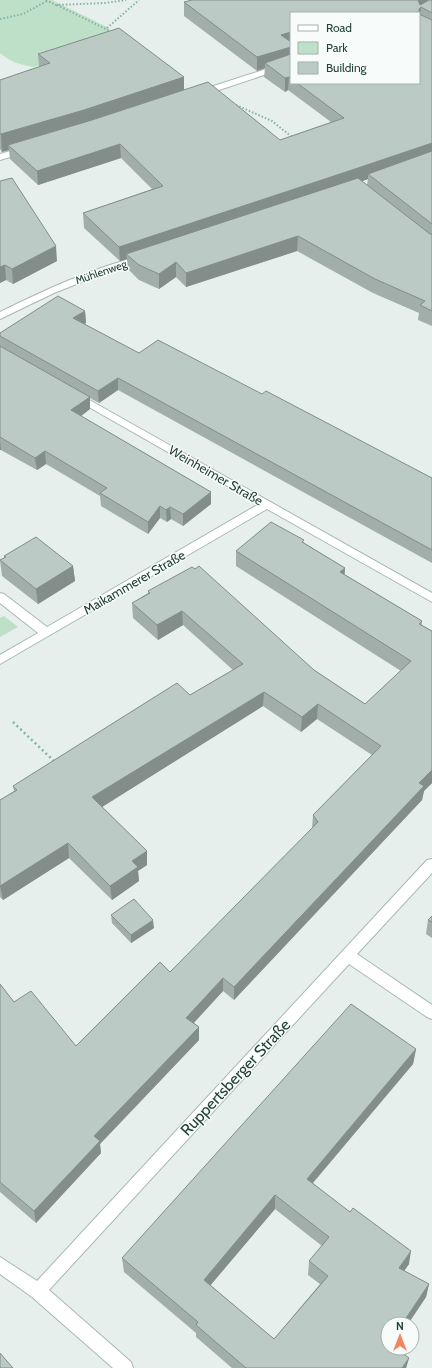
<svg xmlns="http://www.w3.org/2000/svg" width="432" height="1368" font-family="Cabin,sans-serif">
<style>
.green{fill:#bfe0c8}
.lines{fill:none;stroke-linecap:round;stroke-linejoin:round}
.minor-casing{stroke:#a8b8b2;stroke-width:2}
.path-far1{stroke:#86b3a5;stroke-width:2;stroke-dasharray:1.5 2;stroke-linecap:butt}
.path{stroke:#86b3a5;stroke-width:2.5;stroke-dasharray:2 3;stroke-linecap:butt}
.minor{fill:#fff;fill-rule:evenodd}
.wall{fill:#a1aea9;fill-rule:evenodd}
.shaded-wall{fill:#838d89}
.building{fill:#bbcac4;stroke:#838d89;fill-rule:evenodd}
.labels{text-anchor:middle;stroke-width:3;stroke-linejoin:round;paint-order:stroke}
.far-street-label{font-size:11px;fill:#24423a;stroke:#f7fbf9}
.street-label{font-size:13px;fill:#24423a;stroke:#f7fbf9}
.near-street-label{font-size:16px;fill:#24423a;stroke:#f7fbf9}
</style>
<rect width="100%" height="100%" fill="#e6efeb"/>
<path class="green" d="M 0,0 L 52,0 L 107,27 L 109,32 L 97,48 L 34,67 C 21,65 10,62 0,53 Z
M 4,616 L 18,627 L 0,637 L 0,618 Z"/>
<g class="lines">
<g class="minor-casing">
<path id="minor" d="M 291,61 L 291,66 L 204,95 L 201,95 L 197,93 L 198,91 Z
M 24,147 L 28,150 L 27,152 L 0,160 L 0,154 Z
M 141,256 L 146,259 L 144,261 L 89,279 L 54,293 L 0,319 L 0,312 C 45,290 92,268 141,256 Z
M 77,393 L 432,593 L 432,602 L 267,509 L 0,664 L 0,655 L 38,633 L 0,603 L 0,593 L 4,594 L 47,627 L 259,504 L 73,398 L 72,396 L 73,394 Z
M 432,859 L 432,873 L 357,954 L 432,1005 L 432,1019 L 427,1017 L 349,964 L 49,1290 L 131,1362 L 133,1368 L 113,1368 L 32,1297 L 0,1274 L 0,1257 L 37,1281 L 427,860 Z"/>
</g>
<path class="path-far1" d="M 46,0 L 56,5 L 105,3 L 126,0
M 57,5 L 112,32
M 0,19 L 23,14 L 47,1
M 107,28 L 139,0
M 236,105 L 272,121 L 292,137"/>
<path class="path" d="M 13,722 L 56,763"/>
<use href="#minor" class="minor"/>
</g>
<path class="wall" d="M 432,0 L 432,326 L 418,320 L 419,313 L 373,293 L 297,251 L 186,287 L 176,277 L 159,289 L 139,280 L 127,268 L 127,259 L 120,261 L 84,228 L 83,213 L 152,189 L 121,158 L 38,185 L 10,159 L 9,150 L 2,152 L 0,149 L 0,80 L 39,67 L 38,54 L 184,77 L 184,90 L 280,140 L 331,122 L 288,90 L 285,92 L 264,77 L 265,68 L 257,71 L 184,16 L 184,2 ZM 291,13 L 419,13 L 419,83 L 291,83 ZM 368,179 L 367,185 L 362,181 Z
M 0,181 L 57,261 L 13,284 L 6,280 L 0,283 Z
M 85,311 L 86,323 L 84,324 L 139,353 L 262,394 L 432,478 L 432,563 L 118,390 L 99,403 L 90,398 L 90,409 L 81,416 L 211,492 L 211,504 L 183,526 L 171,519 L 167,522 L 160,518 L 148,534 L 101,506 L 100,496 L 46,464 L 37,470 L 1,450 L 0,450 L 0,333 Z
M 304,540 L 303,542 L 345,568 L 344,574 L 422,621 L 422,625 L 432,631 L 432,783 L 424,791 L 422,800 L 234,1000 L 223,991 L 194,1023 L 199,1027 L 199,1040 L 100,1144 L 101,1153 L 36,1223 L 0,1192 L 0,984 L 14,1002 L 76,1046 L 170,972 L 312,829 L 313,815 L 372,755 L 317,719 L 301,732 L 263,706 L 102,807 L 147,851 L 147,865 L 138,871 L 139,881 L 112,900 L 69,858 L 3,900 L 0,897 L 0,800 L 14,791 L 13,786 L 190,695 L 233,670 L 183,625 L 158,640 L 133,618 L 132,603 L 148,593 L 148,591 L 314,670 L 365,704 L 401,671 L 236,566 L 236,551 Z
M 4,556 L 73,566 L 75,581 L 38,604 L 2,576 L 0,560 L 5,558 Z
M 111,915 L 154,928 L 131,943 L 112,923 Z
M 432,916 L 432,938 L 426,934 L 428,920 Z
M 416,1049 L 413,1064 L 313,1183 L 409,1264 L 404,1271 L 429,1284 L 426,1297 L 408,1324 L 388,1324 L 388,1348 L 409,1358 L 406,1368 L 232,1368 L 196,1337 L 196,1333 L 124,1272 L 122,1258 ZM 275,1209 L 322,1246 L 309,1261 L 308,1275 L 320,1284 L 274,1339 L 210,1285 Z"/>
<path class="shaded-wall" d="M 417,0 L 428,0 L 421,7 L 420,21 Z
M 291,32 L 291,45 L 281,35 Z
M 291,47 L 291,60 L 265,63 L 265,68 L 257,71 L 257,57 Z
M 184,77 L 184,94 L 8,145 L 9,150 L 2,152 L 1,134 Z
M 289,77 L 288,90 L 285,92 L 285,78 Z
M 432,143 L 432,156 L 368,174 L 368,179 L 355,184 L 126,254 L 127,259 L 120,261 L 119,247 Z
M 120,144 L 121,158 L 38,185 L 37,171 Z
M 298,236 L 297,251 L 186,287 L 186,273 Z
M 56,246 L 57,261 L 13,284 L 12,269 Z
M 176,262 L 176,277 L 159,289 L 159,274 Z
M 5,265 L 6,280 L 0,283 L 0,267 Z
M 85,311 L 86,323 L 74,331 L 73,318 Z
M 118,378 L 118,390 L 99,403 L 98,391 Z
M 90,397 L 90,409 L 72,423 L 71,410 Z
M 0,440 L 1,450 L 0,450 Z
M 45,451 L 46,464 L 37,470 L 35,458 Z
M 211,492 L 211,504 L 183,526 L 183,514 Z
M 160,506 L 160,518 L 148,534 L 148,522 Z
M 170,507 L 171,519 L 167,522 L 166,510 Z
M 73,566 L 75,581 L 38,604 L 36,589 Z
M 345,568 L 344,582 L 340,572 Z
M 182,611 L 183,625 L 158,640 L 157,625 Z
M 264,692 L 263,706 L 94,812 L 92,797 Z
M 318,704 L 317,719 L 301,732 L 302,717 Z
M 432,770 L 432,783 L 424,791 L 422,800 L 234,1000 L 234,987 L 419,783 Z
M 68,843 L 69,858 L 3,900 L 0,886 Z
M 147,851 L 147,865 L 138,871 L 139,881 L 112,900 L 110,886 L 132,861 Z
M 153,920 L 154,928 L 131,943 L 131,935 Z
M 223,978 L 223,991 L 186,1031 L 186,1018 Z
M 199,1027 L 199,1040 L 100,1144 L 101,1153 L 36,1223 L 34,1211 L 94,1136 Z
M 416,1049 L 413,1064 L 305,1192 L 307,1179 Z
M 275,1195 L 275,1209 L 204,1293 L 204,1280 Z
M 411,1251 L 409,1264 L 397,1281 L 399,1268 Z
M 429,1284 L 426,1297 L 408,1324 L 402,1324 Z
M 409,1358 L 406,1368 L 402,1368 Z"/>
<path class="building" d="M 192,0 L 418,0 L 420,5 L 429,0 L 432,0 L 432,13 L 421,7 L 419,9 L 419,13 L 291,13 L 291,32 L 281,35 L 291,42 L 291,47 L 257,57 L 184,2 Z
M 419,14 L 432,20 L 432,143 L 355,169 L 119,247 L 83,213 L 163,186 L 120,144 L 37,171 L 8,145 L 92,120 L 208,82 L 280,140 L 344,118 L 297,83 L 419,83 Z
M 119,28 L 184,77 L 84,110 L 1,134 L 0,134 L 0,80 L 50,63 L 38,54 Z
M 291,54 L 291,78 L 289,77 L 285,78 L 265,63 Z
M 432,151 L 432,224 L 368,174 Z
M 12,178 L 56,246 L 12,269 L 5,265 L 0,267 L 0,181 Z
M 358,178 L 430,234 L 432,234 L 432,311 L 420,305 L 425,301 L 375,279 L 298,236 L 186,273 L 176,262 L 159,274 L 139,265 L 126,254 Z
M 58,296 L 85,311 L 73,318 L 139,353 L 158,340 L 262,394 L 266,391 L 432,478 L 432,550 L 118,378 L 98,391 L 0,336 L 0,333 Z
M 0,346 L 90,397 L 71,410 L 211,492 L 183,514 L 170,507 L 166,510 L 160,506 L 148,522 L 100,493 L 107,488 L 45,451 L 35,458 L 0,437 Z
M 271,522 L 304,540 L 302,542 L 345,568 L 340,572 L 422,621 L 419,624 L 432,631 L 432,770 L 419,783 L 424,786 L 234,987 L 223,978 L 186,1018 L 199,1027 L 94,1136 L 100,1141 L 34,1211 L 0,1182 L 0,984 L 14,1002 L 31,991 L 76,1046 L 160,962 L 170,972 L 318,822 L 313,815 L 381,746 L 318,704 L 302,717 L 264,692 L 92,797 L 147,851 L 132,861 L 138,867 L 110,886 L 68,843 L 0,886 L 0,800 L 17,790 L 13,786 L 177,683 L 190,695 L 243,664 L 182,611 L 157,625 L 132,603 L 150,593 L 148,591 L 192,567 L 195,569 L 199,566 L 314,670 L 365,704 L 411,661 L 236,551 Z
M 36,537 L 73,566 L 36,589 L 0,560 L 6,557 L 4,556 Z
M 134,899 L 153,920 L 131,935 L 111,915 Z
M 432,916 L 432,922 L 428,920 Z
M 351,1004 L 416,1049 L 307,1179 L 350,1212 L 353,1208 L 411,1251 L 399,1268 L 429,1284 L 402,1324 L 388,1324 L 388,1348 L 395,1348 L 409,1358 L 402,1368 L 246,1368 L 196,1325 L 198,1322 L 122,1258 ZM 275,1195 L 329,1237 L 309,1261 L 328,1276 L 274,1339 L 204,1280 Z
M 0,1353 L 13,1368 L 0,1368 Z"/>
<g class="labels">
<g class="far-street-label">
<text transform="translate(101 272) rotate(-19)" y="4">Mühlenweg</text>
</g>
<g class="street-label">
<text transform="translate(216 475) rotate(30)" y="5">Weinheimer Straße</text>
<text transform="translate(134 582) rotate(-30)" y="5">Maikammerer Straße</text>
</g>
<g class="near-street-label">
<text transform="translate(235 1077) rotate(-47)" y="6">Ruppertsberger Straße</text>
</g>
</g>
<rect x="290" y="12" width="130" height="72" fill="#f7fbf9" stroke="#a3b1ad"/>
<rect x="298" y="25" width="20" height="6" fill="#ffffff" stroke="#a3b1ad"/>
<text x="326" y="32" font-size="12" fill="#24423a">Road</text>
<rect x="298" y="42" width="20" height="12" fill="#bfe0c8" stroke="#a3b1ad"/>
<text x="326" y="52" font-size="12" fill="#24423a">Park</text>
<rect x="298" y="62" width="20" height="12" fill="#bbcac4" stroke="#a3b1ad"/>
<text x="326" y="72" font-size="12" fill="#24423a">Building</text>
<g transform="translate(400 1336)"><circle r="19" fill="#f7fbf9" stroke="#a3b1ad"/>
<path d="M0-3L7 15L0 10L-7 15Z" fill="#f4845f"/>
<text y="-6" font-size="11" font-weight="bold" text-anchor="middle" fill="#24423a">N</text>
</g>
</svg>
